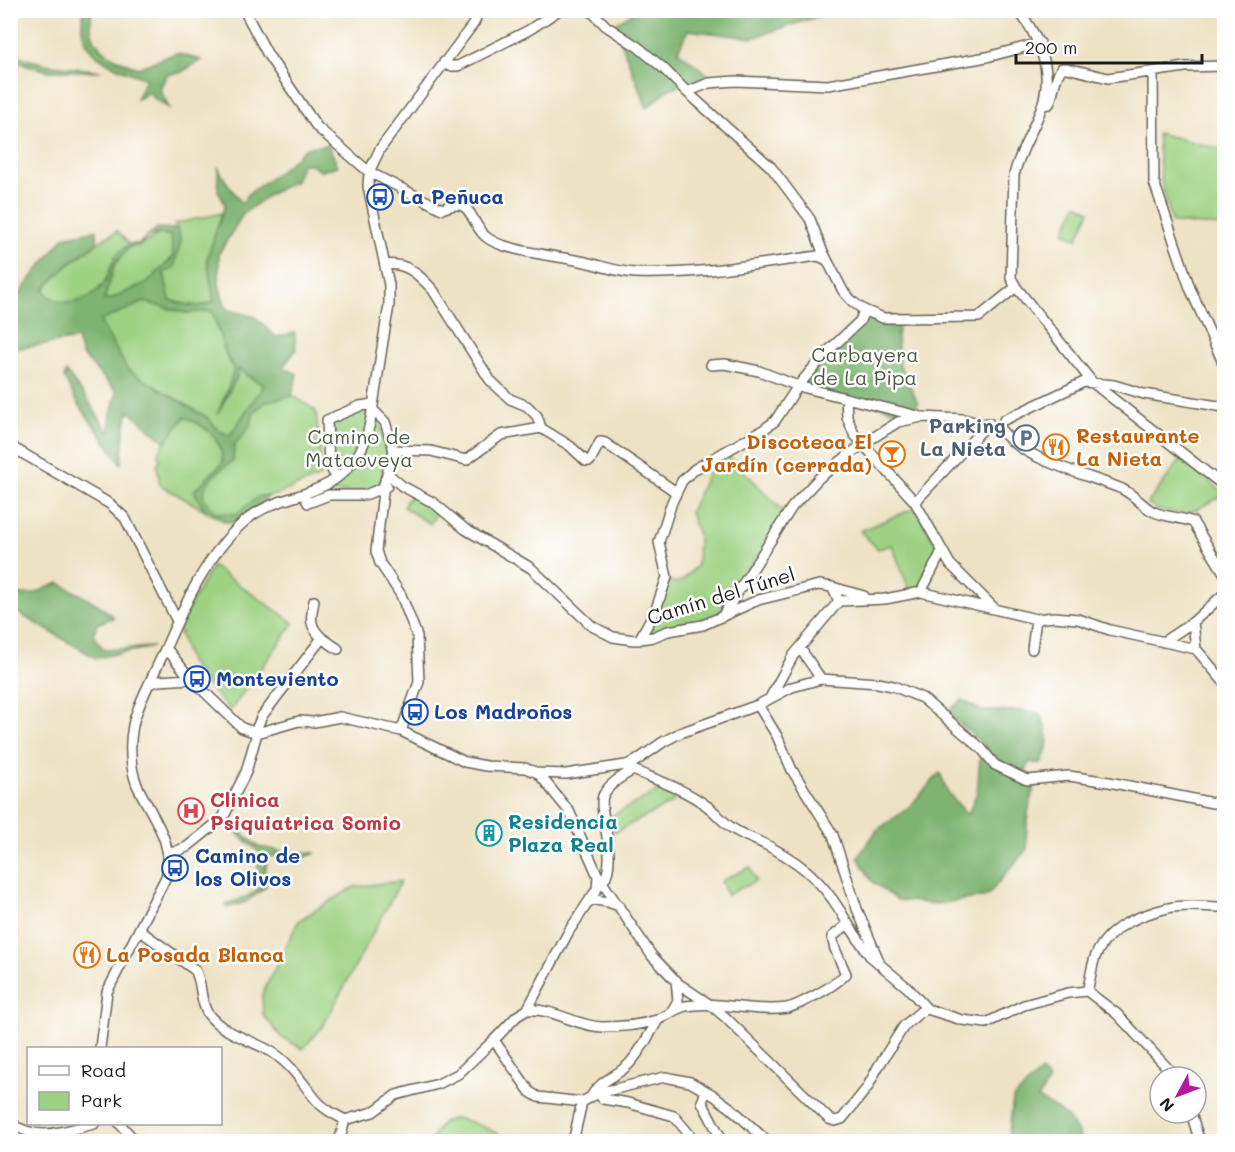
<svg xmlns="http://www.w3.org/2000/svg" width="1235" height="1152" font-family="Mali,sans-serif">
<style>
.green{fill:#9ed283;stroke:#5d7750;stroke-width:1.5}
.forest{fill:#7eb471;stroke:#4d6846;stroke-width:1.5;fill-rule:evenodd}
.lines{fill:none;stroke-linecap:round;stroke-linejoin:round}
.minor-casing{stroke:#666157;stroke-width:12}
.minor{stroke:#fff;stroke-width:9}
.labels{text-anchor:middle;stroke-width:5;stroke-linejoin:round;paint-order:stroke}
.transit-label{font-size:20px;font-weight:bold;fill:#164399;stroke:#fff;text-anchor:start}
.park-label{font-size:20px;fill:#4a5c40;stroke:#fff}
.service-label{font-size:20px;font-weight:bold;fill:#4e5e75;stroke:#fff;text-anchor:end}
.food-label{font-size:20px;font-weight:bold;fill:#c56008;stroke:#fff;text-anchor:start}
.street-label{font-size:20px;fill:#1c1c1c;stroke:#fff}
.health-label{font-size:20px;font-weight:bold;fill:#be3a42;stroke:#fff;text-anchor:start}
.culture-label{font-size:20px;font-weight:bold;fill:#0d838f;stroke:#fff;text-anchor:start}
</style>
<rect width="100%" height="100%" fill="#fff"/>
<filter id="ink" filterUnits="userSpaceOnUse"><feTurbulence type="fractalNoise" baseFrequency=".0167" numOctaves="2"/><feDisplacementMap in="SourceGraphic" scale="12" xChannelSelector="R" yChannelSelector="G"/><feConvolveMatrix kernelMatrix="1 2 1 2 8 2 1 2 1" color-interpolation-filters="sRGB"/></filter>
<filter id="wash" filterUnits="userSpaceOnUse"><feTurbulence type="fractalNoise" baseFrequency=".008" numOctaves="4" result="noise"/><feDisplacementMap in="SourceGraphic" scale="24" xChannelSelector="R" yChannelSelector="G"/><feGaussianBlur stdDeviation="1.35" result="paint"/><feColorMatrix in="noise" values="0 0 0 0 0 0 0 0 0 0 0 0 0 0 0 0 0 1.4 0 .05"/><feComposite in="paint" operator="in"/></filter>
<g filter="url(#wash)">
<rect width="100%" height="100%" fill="#eee2c4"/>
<path class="green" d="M 1157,133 L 1224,150 L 1224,230 L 1223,226 L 1172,223 L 1161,180 Z
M 1077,204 L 1090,211 L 1077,239 L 1064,232 Z
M 222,213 L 207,259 L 214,301 L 212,311 L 227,357 L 247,376 L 264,385 L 286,391 L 316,411 L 322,471 L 320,477 L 273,496 L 260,496 L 236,514 L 216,513 L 199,507 L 160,485 L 157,465 L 160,460 L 158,454 L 165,441 L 129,411 L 90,318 L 37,303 L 51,279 L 97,243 L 117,231 L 131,246 L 139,246 L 159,234 L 177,229 L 174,224 Z
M 367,409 C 393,432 391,458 378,488 L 371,491 L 325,493 L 344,477 L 331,462 L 330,423 L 340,416 Z
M 726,453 L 783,511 L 778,523 L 718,615 L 705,620 L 649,633 L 668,580 L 676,583 L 683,580 L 697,565 L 698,535 L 690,512 L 713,461 Z
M 1181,459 L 1224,493 L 1224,495 L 1186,515 L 1157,510 L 1148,503 Z
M 410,495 L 438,511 L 430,524 L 403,507 Z
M 915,508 L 938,548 L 919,588 L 910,592 L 892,545 L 878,549 L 860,531 Z
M 212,566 L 294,623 L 231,710 L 221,701 L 189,662 L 178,628 Z
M 666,787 L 674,802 L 615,832 L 609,817 Z
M 750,867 L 756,881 L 727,895 L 721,881 Z
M 401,881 L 323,1026 L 303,1049 L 281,1037 L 263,1015 L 262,995 L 299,920 L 354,887 Z
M 456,1118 C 476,1122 492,1130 510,1141 L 430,1141 L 443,1122 Z"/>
<path class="forest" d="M 84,11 L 92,11 C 84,45 109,57 138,68 L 176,53 L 201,60 L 180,73 L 167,74 L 160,89 L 169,108 L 156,100 L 148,92 L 142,97 L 136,99 L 146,79 C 114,66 72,55 84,11 Z
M 635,11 L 834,11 L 752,38 L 688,30 L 678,51 L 711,77 L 669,89 L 647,108 L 614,25 Z
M 11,43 L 20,57 L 45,64 L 101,71 L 48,71 L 11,60 Z
M 328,145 L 338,166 L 320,171 L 311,164 L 302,164 L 296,181 L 270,194 L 243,214 L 219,253 L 219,285 L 226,309 L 255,317 L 276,337 L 295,333 L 296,350 L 283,367 L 297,374 L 292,396 L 267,401 L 254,412 L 250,426 L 234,446 L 233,461 C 224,466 199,485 204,498 C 206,503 212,509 216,513 L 236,514 L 260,496 L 268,497 L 252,511 L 232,523 L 226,522 L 205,511 L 194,491 L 223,462 C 221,437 207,427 185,417 L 165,442 L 129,411 C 122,428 124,445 121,463 L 79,405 L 64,378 L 66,372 L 87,399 L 109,433 L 111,414 L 117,392 L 82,355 L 77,339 L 14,349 L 11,360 C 11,345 8,328 11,313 C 13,296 52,254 64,237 L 97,230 L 97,243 L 69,264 L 43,290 C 60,311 89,303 104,283 C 109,276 110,265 115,257 C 118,252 124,248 129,244 L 138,244 L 157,228 L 177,229 L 181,240 L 174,267 L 164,273 L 170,300 C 186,304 199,310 214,301 L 207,259 L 225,205 L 218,190 L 218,167 L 225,180 L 242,204 L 247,195 L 280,171 L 307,147 ZM 159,234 L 171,236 L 173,257 L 148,282 L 111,299 L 104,300 L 115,264 L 131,246 L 139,246 L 148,236 ZM 144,302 L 186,313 L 212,311 L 227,357 L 234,369 L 227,391 L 217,415 L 237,377 L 238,369 L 264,385 L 230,435 L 219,431 L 208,418 L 128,370 L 100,321 Z
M 864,310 L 900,318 L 897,336 L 899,363 L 918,403 L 910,414 L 798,386 Z
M 59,583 L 97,604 L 114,617 L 97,624 L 93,635 L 104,650 L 153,647 L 96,658 L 11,609 L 11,592 C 40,599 34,590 59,583 Z
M 963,700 L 981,711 L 1024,711 L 1039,713 C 1050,732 1051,744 1041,764 L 1029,762 L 1025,775 L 1036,781 C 1028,804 1025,825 1027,849 L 987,896 L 938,904 L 897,900 L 871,880 L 858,857 L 877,830 L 907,809 L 940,773 L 948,793 L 968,815 L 977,792 L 980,759 L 985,746 L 946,712 Z
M 236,828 L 259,847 L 281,851 L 316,853 L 303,858 L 268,856 L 265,872 L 266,887 L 246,902 L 227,908 L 226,904 C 239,899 253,896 262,885 L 257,863 L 260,853 L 238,834 Z
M 1041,1072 L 1049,1080 L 1038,1099 C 1063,1112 1070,1115 1082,1141 L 1008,1141 L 1013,1098 Z"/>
</g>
<g filter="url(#ink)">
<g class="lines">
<g class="minor-casing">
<path id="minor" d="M 244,10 L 268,55 L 317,127 L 369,172 L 442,209 C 473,195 468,220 485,236 C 491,241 498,244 505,246 C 530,254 556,256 581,261 C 599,265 617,272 635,273 C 696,275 758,264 818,256 L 827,260
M 590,10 L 606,26 L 638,47 L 663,68 L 687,92 L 771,167 L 810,219 L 822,250 L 843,291 L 853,302 L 864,310 L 883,318 L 893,318 L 979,317 L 1016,287
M 1018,10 C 1040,38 1054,70 1042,106 C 1034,130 1020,150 1014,175 L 1011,278 L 1016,287 L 1093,383 L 1224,486
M 444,62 L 449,66 L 458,66 L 529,30 L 559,10
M 1153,72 L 1154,182 L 1190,288 L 1224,365
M 687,92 L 709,83 L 735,81 L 828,85 L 987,57 L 1040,43
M 1042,105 L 1049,104 C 1054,93 1054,77 1062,68 L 1067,68 L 1108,78 L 1185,67 L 1224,66
M 385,265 C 407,262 419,275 433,290 L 490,380 L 510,399 L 527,406 L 537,416 L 541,428 L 570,446 L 586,461 L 590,461 L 600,442 L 605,443 L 676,492
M 711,365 L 725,364 L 759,371 L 798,386 L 922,417 L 963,419 L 983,424 L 989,423
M 846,398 L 847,417 L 854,434 L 915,502 L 950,564 L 993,607
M 372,409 L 385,422 L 394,450 L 384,484 L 376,551 L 380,563 L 401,595 L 417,636 L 419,682 L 401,731
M 1004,420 L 1084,382 L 1114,385 L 1144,394 L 1224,407
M 1001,430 C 1025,461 1086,474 1122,489 C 1133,494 1142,505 1152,511 C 1164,517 1180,517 1193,522 L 1224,573
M 10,446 L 110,504 L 125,518 L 177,621
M 394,450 L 431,451 L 466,460 L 501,435 L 541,428
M 387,473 L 402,486 L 434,503 L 465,529 L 531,568 L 592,626 L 613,637 L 634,640 L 653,637 L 668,631 L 703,625 L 758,600 L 819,585 L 832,587 L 839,601
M 336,478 L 329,464 L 327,420 L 360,406 L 373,404
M 304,495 L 308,503 L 329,495 L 365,495 L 387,486
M 915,502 L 982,430 L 983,424
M 832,587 L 864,596
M 921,592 L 942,551
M 314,601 C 311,618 308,625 322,638
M 722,617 L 792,507 L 819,478 L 863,444 L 898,422 L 922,417
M 639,640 L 656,609 L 667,577 L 659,542 L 672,502 L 682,481 L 695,469 L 763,430 L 775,421 L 798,386 L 826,353 L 860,321 L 864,310
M 1163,642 L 1193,622
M 166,648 L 191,679 L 242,728 L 257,733 L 299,721 L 314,722 L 340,717 L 401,731 L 465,762 L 486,766 L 525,768 L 538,773 L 566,774 L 626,765 L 636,761 L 663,742 L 680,733 L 758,705 L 792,687 L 821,679 L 878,683 L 893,686 L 922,698 L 981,748 L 995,765 L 1027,780 L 1069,776 L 1109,782 L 1213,803 L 1224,801
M 800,648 L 821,679
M 1032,649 L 1036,619
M 1196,649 L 1193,622 L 1224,594
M 149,684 L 158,681 L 191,679
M 770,698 L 793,656 L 839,601 L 885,599 L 921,592 L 1036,619 L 1054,617 L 1078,619 L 1110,630 L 1196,649 L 1224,682
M 758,705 L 777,736 L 792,770 L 833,835 L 857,909 L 879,961
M 255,732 L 262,716 L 322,638 L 338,649
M 538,773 L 569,811 L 598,876 L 652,956 L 679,984 L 712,1006 L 725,1017 L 829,1119 L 835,1121 L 842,1119 L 855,1103 L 867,1088 L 878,1067 L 904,1026 L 920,1012 L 927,1009 L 962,1020 L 986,1023 L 1024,1005 L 1068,993 L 1087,991 L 1117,1014 L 1176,1077
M 169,854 L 187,847 L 223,818 L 246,772 L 257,733
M 603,882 C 620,857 595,807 604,794 C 610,783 623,776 633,770 C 659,781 684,789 707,806 C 717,813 724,824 735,830 C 746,837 760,841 772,848 C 808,867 828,888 848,924
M 590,899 L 608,902 L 619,906
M 139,930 L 195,970 C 203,984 199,1000 208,1014 C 224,1035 254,1040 275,1054 C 296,1069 302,1084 318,1102 C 325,1110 336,1115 345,1120
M 1087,991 C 1091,979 1091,966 1096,955 C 1109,926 1140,915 1168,908 C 1185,904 1207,907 1224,907
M 673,1009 L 678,1001 L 676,980
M 527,1010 C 554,1008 575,1026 602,1027 C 619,1027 641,1025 657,1020 C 668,1016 673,1009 686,1006 C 719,1000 753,1013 787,1008 C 797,1006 806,1000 816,995 C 827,989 837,983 846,974 L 835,949 L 832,937 L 848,924 L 870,956 L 908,988 L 927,1009
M 494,1040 L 530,1092 L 538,1097 L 582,1102
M 100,1048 L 107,992 L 166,877 C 176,843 150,814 137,785 C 128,763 129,730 138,709 C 146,688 157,668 166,647 C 186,602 207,554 245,521 C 282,489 329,503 359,453 C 371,433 372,408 376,387 C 380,360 384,333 389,306 L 389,285 L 368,186 L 369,172 L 380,149 L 474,23 L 479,10
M 706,1091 L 702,1102 L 723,1142
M 598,1093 L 603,1099 L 628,1103 L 674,1116 L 694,1140
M 592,1095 C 600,1081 617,1076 629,1064 C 641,1051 649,1035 658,1020
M 1191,1113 L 1200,1142
M 10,1123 C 41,1143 61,1131 94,1124
M 120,1124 L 136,1142
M 339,1142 L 345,1120 L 373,1112 L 396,1095 L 438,1084 L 458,1074 L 494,1040 L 517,1016 L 527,1010 L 569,931 L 597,889 L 598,876
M 573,1142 L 582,1102 L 598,1093 L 665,1077 L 690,1082 L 713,1095 L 732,1109 L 768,1142"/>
</g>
<use href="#minor" class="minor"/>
</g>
</g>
<defs>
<g id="bus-ring" transform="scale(1.35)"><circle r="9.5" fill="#fff" stroke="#1a4fb4" stroke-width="1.5"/><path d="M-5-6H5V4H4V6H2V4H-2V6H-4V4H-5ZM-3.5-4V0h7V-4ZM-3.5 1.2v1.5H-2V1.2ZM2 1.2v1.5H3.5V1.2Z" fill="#1a4fb4"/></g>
<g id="parking-ring" transform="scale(1.35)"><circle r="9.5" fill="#fff" stroke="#5c6f8a" stroke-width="1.5"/><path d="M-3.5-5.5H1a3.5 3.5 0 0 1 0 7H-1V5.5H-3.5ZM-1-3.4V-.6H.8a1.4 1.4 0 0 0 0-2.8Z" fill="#5c6f8a"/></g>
<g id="restaurant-ring" transform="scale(1.35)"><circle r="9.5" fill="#fff" stroke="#e8710a" stroke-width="1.5"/><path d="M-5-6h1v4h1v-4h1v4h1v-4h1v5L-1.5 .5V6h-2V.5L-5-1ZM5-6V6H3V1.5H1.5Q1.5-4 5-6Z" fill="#e8710a"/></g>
<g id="bar-ring" transform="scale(1.35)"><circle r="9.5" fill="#fff" stroke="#e8710a" stroke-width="1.5"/><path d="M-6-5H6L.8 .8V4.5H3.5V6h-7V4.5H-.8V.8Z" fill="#e8710a"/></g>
<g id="hospital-ring" transform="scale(1.35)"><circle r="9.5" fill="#fff" stroke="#e0444e" stroke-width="1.5"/><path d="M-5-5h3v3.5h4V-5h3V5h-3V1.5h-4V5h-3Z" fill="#e0444e"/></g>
<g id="building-ring" transform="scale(1.35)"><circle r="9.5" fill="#fff" stroke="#0f9aa8" stroke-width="1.5"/><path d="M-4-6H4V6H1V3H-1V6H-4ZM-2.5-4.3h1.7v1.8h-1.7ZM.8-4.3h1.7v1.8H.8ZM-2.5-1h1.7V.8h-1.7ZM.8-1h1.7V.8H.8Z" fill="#0f9aa8"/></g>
</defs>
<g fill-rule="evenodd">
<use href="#bus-ring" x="380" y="197"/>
<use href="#parking-ring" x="1026" y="438"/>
<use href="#restaurant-ring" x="1056" y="447"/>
<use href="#bar-ring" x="892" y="454"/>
<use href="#bus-ring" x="197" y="679"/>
<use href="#bus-ring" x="415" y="712"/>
<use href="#hospital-ring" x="191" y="811"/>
<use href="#building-ring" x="489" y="833"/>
<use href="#bus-ring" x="175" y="868"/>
<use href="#restaurant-ring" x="87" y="955"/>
</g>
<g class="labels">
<g class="transit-label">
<text x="400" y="204">La Peñuca</text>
<text x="216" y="686">Monteviento</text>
<text x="434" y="719">Los Madroños</text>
<text x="195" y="863">Camino de<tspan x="195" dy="23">los Olivos</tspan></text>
</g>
<g class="park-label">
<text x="865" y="362">Carbayera<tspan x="865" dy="23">de La Pipa</tspan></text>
<text x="359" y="444">Camino de<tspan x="359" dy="23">Mataoveya</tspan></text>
</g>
<g class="service-label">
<text x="1006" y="433">Parking<tspan x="1006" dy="23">La Nieta</tspan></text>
</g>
<g class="food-label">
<text x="1076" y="443">Restaurante<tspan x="1076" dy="23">La Nieta</tspan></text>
<text x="872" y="449" text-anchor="end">Discoteca El<tspan x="872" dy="23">Jardín (cerrada)</tspan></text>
<text x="106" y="962">La Posada Blanca</text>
</g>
<g class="street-label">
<text transform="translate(721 596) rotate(-17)" y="7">Camín del Túnel</text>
</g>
<g class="health-label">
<text x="210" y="807">Clinica<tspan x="210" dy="23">Psiquiatrica Somio</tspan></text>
</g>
<g class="culture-label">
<text x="508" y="829">Residencia<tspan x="508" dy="23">Plaza Real</tspan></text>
</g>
</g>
<rect width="1235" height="1152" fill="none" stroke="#fff" stroke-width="36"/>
<rect x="27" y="1047" width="195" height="78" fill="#ffffff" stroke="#a4a4a4" stroke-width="1.5"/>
<rect x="39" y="1066" width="30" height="9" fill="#ffffff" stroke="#a4a4a4" stroke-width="1.5"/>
<text x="81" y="1077" font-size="18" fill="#1c1c1c">Road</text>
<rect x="39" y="1092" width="30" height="18" fill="#9ed283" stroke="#a4a4a4" stroke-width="1.5"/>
<text x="81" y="1107" font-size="18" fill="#1c1c1c">Park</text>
<g transform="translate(1178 1095) rotate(229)"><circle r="28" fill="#ffffff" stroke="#a4a4a4" stroke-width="1.5"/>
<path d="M0-4.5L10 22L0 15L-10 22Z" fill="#b5179e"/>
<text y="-9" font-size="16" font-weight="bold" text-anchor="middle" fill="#1c1c1c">N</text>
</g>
<path d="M1016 54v9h186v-9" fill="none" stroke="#1c1c1c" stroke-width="3"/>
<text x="1025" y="54" font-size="18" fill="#1c1c1c" stroke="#ffffff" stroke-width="4.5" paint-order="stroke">200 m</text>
</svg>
